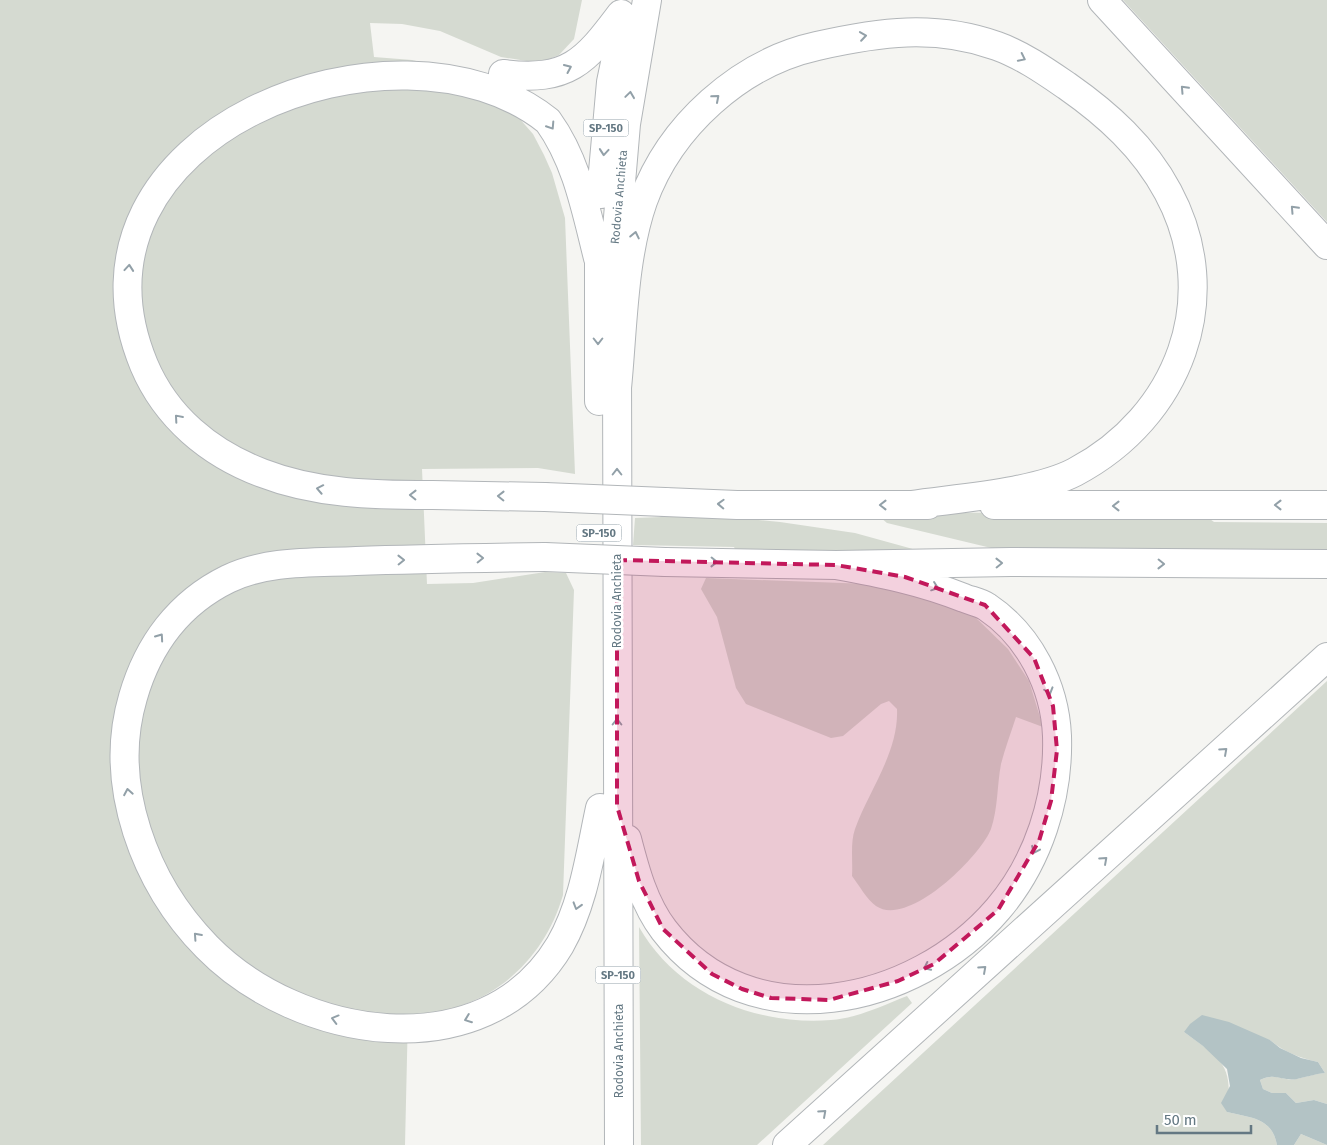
<svg xmlns="http://www.w3.org/2000/svg" width="1327" height="1145" font-family="'Fira Sans',sans-serif">
<style>
.green{fill:#d5dad1}
.water{fill:#b3c3c5}
.lines{fill:none;stroke-linecap:round;stroke-linejoin:round}
.highway-casing{stroke:#b2b6b9;stroke-width:30}
.highway{stroke:#fff;stroke-width:28}
.highway-bridge-casing{stroke:#b2b6b9;stroke-width:30;stroke-linecap:butt}
.highway-bridge{stroke:#fff;stroke-width:28}
.oneway{stroke:#92a0a8}
.marked{fill:#c2185b;fill-opacity:0.2;stroke:#c2185b;stroke-width:4;stroke-dasharray:10 6;stroke-linejoin:round}
.labels{text-anchor:middle;stroke-width:5;stroke-linejoin:round;paint-order:stroke}
.shield{fill:#fff;stroke:#92a0a8;stroke-width:1}
.shield-label{font-size:11px;font-weight:bold;fill:#647883}
.street-label{font-size:12px;fill:#647883;stroke:#fff}
</style>
<rect width="100%" height="100%" fill="#f5f5f2"/>
<path class="green" d="M 0,0 L 582,0 L 574,39 L 559,55 L 539,63 L 501,57 L 440,31 L 402,24 L 370,23 L 374,57 L 412,60 L 438,66 L 465,77 L 519,118 L 533,134 L 544,155 L 552,173 L 565,218 L 575,474 L 538,468 L 422,469 L 427,584 L 473,583 L 545,572 L 566,573 L 574,590 L 563,895 C 543,965 483,1015 408,1014 L 405,1145 L 0,1145 Z
M 1123,0 L 1327,0 L 1327,222 Z
M 671,512 L 780,522 L 855,533 L 931,554 L 738,555 L 734,547 L 633,545 L 635,518 L 661,517 Z
M 874,512 L 1203,514 L 1214,522 L 1327,523 L 1327,557 L 1008,552 L 887,523 Z
M 706,578 L 896,585 L 972,614 L 1008,649 L 1029,681 L 1043,727 L 1016,717 C 1011,733 1005,748 1001,764 C 997,785 998,809 991,829 C 980,857 908,928 876,906 C 867,900 859,885 852,876 C 853,862 850,843 855,829 C 869,790 899,752 897,709 L 889,701 L 881,704 L 843,736 L 831,738 L 746,704 L 736,688 L 717,617 L 701,589 Z
M 1327,681 L 1327,1104 L 1314,1100 L 1296,1103 L 1286,1093 L 1272,1093 L 1263,1089 L 1260,1080 C 1278,1072 1283,1082 1296,1079 C 1306,1077 1314,1074 1325,1073 L 1318,1062 C 1300,1058 1284,1052 1270,1040 L 1184,1032 C 1221,1059 1234,1064 1227,1112 C 1250,1118 1272,1117 1277,1145 L 823,1145 Z
M 639,927 C 677,994 756,1026 831,1020 C 857,1018 882,1006 907,996 L 912,1003 L 757,1145 L 641,1145 Z
M 1301,1134 L 1327,1145 L 1294,1145 Z"/>
<path class="water" d="M 1202,1015 L 1229,1022 L 1270,1040 L 1280,1048 L 1301,1058 L 1318,1062 L 1325,1073 C 1315,1074 1306,1077 1297,1079 C 1283,1082 1276,1072 1260,1080 L 1263,1089 L 1272,1093 L 1286,1093 L 1296,1103 L 1314,1100 L 1327,1104 L 1327,1145 L 1301,1134 L 1294,1145 L 1277,1145 C 1272,1117 1250,1118 1227,1112 L 1221,1103 L 1230,1086 L 1227,1069 L 1203,1046 L 1184,1032 L 1190,1024 Z"/>
<g class="lines">
<g class="highway-casing">
<path id="highway" d="M 1102,0 L 1327,245
M 503,74 C 568,82 585,62 621,14
M 601,194 L 611,82 L 623,24
M 614,264 L 626,124 L 647,0
M 617,369 L 619,1145
M 617,388 C 623,328 623,258 643,201 C 670,126 740,63 817,46 C 879,32 935,24 997,46 C 1022,55 1045,71 1067,86 C 1107,114 1144,147 1168,192 C 1225,298 1179,417 1075,472 C 1035,493 958,498 911,505
M 599,401 L 599,239
M 545,497 C 506,496 468,496 430,495 C 373,495 316,494 262,473 C 209,453 166,417 144,365 C 48,133 397,0 548,121 C 577,161 586,211 598,258
M 665,502 L 737,505 L 928,505
M 994,505 L 1327,505
M 545,557 C 482,558 419,559 356,561 C 314,563 267,560 228,579 C 179,603 148,645 133,697 C 107,785 145,884 207,947 C 297,1039 484,1072 560,945 C 584,903 590,854 600,808
M 665,562 L 836,565 L 1011,562 L 1327,564
M 627,839 C 635,870 644,904 664,930 C 750,1042 915,1006 998,909 C 1038,862 1059,798 1057,736 C 1055,686 1029,635 987,607 C 980,602 971,601 964,598 C 921,581 881,573 836,565
M 787,1145 L 1327,657"/>
</g>
<use href="#highway" class="highway"/>
<g class="highway-bridge-casing">
<path id="highway-bridge" d="M 545,497 L 665,502
M 545,557 L 665,562"/>
</g>
<use href="#highway-bridge" class="highway-bridge"/>
</g>
<defs><path id="oneway-chevron" d="M-2-3.5L2.5 0L-2 3.5" fill="none" stroke-width="1.6" stroke-linecap="round" stroke-linejoin="round" transform="scale(1.25)"/></defs>
<g class="oneway">
<use href="#oneway-chevron" transform="translate(863 36) rotate(-8)"/>
<use href="#oneway-chevron" transform="translate(1022 58) rotate(26)"/>
<use href="#oneway-chevron" transform="translate(568 68) rotate(-24)"/>
<use href="#oneway-chevron" transform="translate(1184 89) rotate(-133)"/>
<use href="#oneway-chevron" transform="translate(630 95) rotate(-82)"/>
<use href="#oneway-chevron" transform="translate(716 98) rotate(-41)"/>
<use href="#oneway-chevron" transform="translate(551 126) rotate(57)"/>
<use href="#oneway-chevron" transform="translate(604 152) rotate(95)"/>
<use href="#oneway-chevron" transform="translate(1294 209) rotate(-133)"/>
<use href="#oneway-chevron" transform="translate(635 235) rotate(-78)"/>
<use href="#oneway-chevron" transform="translate(129 268) rotate(-85)"/>
<use href="#oneway-chevron" transform="translate(598 341) rotate(90)"/>
<use href="#oneway-chevron" transform="translate(178 418) rotate(-131)"/>
<use href="#oneway-chevron" transform="translate(617 472) rotate(-90)"/>
<use href="#oneway-chevron" transform="translate(320 489) rotate(-169)"/>
<use href="#oneway-chevron" transform="translate(413 495) rotate(-179)"/>
<use href="#oneway-chevron" transform="translate(501 496) rotate(-179)"/>
<use href="#oneway-chevron" transform="translate(721 504) rotate(-178)"/>
<use href="#oneway-chevron" transform="translate(883 505) rotate(-180)"/>
<use href="#oneway-chevron" transform="translate(1278 505) rotate(180)"/>
<use href="#oneway-chevron" transform="translate(1116 506) rotate(-180)"/>
<use href="#oneway-chevron" transform="translate(480 558) rotate(-1)"/>
<use href="#oneway-chevron" transform="translate(401 560) rotate(-1)"/>
<use href="#oneway-chevron" transform="translate(714 562) rotate(1)"/>
<use href="#oneway-chevron" transform="translate(999 563) rotate(-1)"/>
<use href="#oneway-chevron" transform="translate(1161 564) rotate(1)"/>
<use href="#oneway-chevron" transform="translate(935 587) rotate(19)"/>
<use href="#oneway-chevron" transform="translate(160 637) rotate(-55)"/>
<use href="#oneway-chevron" transform="translate(1049 691) rotate(74)"/>
<use href="#oneway-chevron" transform="translate(617 722) rotate(-90)"/>
<use href="#oneway-chevron" transform="translate(1224 751) rotate(-42)"/>
<use href="#oneway-chevron" transform="translate(128 792) rotate(-100)"/>
<use href="#oneway-chevron" transform="translate(1035 850) rotate(115)"/>
<use href="#oneway-chevron" transform="translate(1104 860) rotate(-42)"/>
<use href="#oneway-chevron" transform="translate(577 906) rotate(107)"/>
<use href="#oneway-chevron" transform="translate(197 936) rotate(-132)"/>
<use href="#oneway-chevron" transform="translate(927 967) rotate(154)"/>
<use href="#oneway-chevron" transform="translate(983 969) rotate(-42)"/>
<use href="#oneway-chevron" transform="translate(335 1019) rotate(-165)"/>
<use href="#oneway-chevron" transform="translate(468 1019) rotate(159)"/>
<use href="#oneway-chevron" transform="translate(823 1113) rotate(-42)"/>
</g>
<path class="marked" d="M 617,560 L 836,565 L 905,577 L 985,605 L 1034,658 L 1053,706 L 1057,750 L 1051,801 L 1039,841 L 998,910 L 934,964 L 898,981 L 829,1000 L 771,998 L 742,989 L 712,974 L 663,929 L 639,881 L 617,806 Z"/>
<g class="labels">
<g class="shield">
<rect x="583.5" y="119.5" width="45" height="17" rx="4"/>
<rect x="576.5" y="524.5" width="45" height="17" rx="4"/>
<rect x="595.5" y="966.5" width="45" height="17" rx="4"/>
</g>
<g class="shield-label">
<text x="606" y="132">SP-150</text>
<text x="599" y="537">SP-150</text>
<text x="618" y="979">SP-150</text>
</g>
<g class="street-label">
<text transform="translate(619 197) rotate(-85)" y="4">Rodovia Anchieta</text>
<text transform="translate(617 601) rotate(-90)" y="4">Rodovia Anchieta</text>
<text transform="translate(619 1051) rotate(-90)" y="4">Rodovia Anchieta</text>
</g>
</g>
<path d="M1157 1125v8h94v-8" fill="none" stroke="#647883" stroke-width="2.5"/>
<text x="1164" y="1125" font-size="15" fill="#647883" stroke="#ffffff" stroke-width="4" paint-order="stroke">50 m</text>
</svg>
